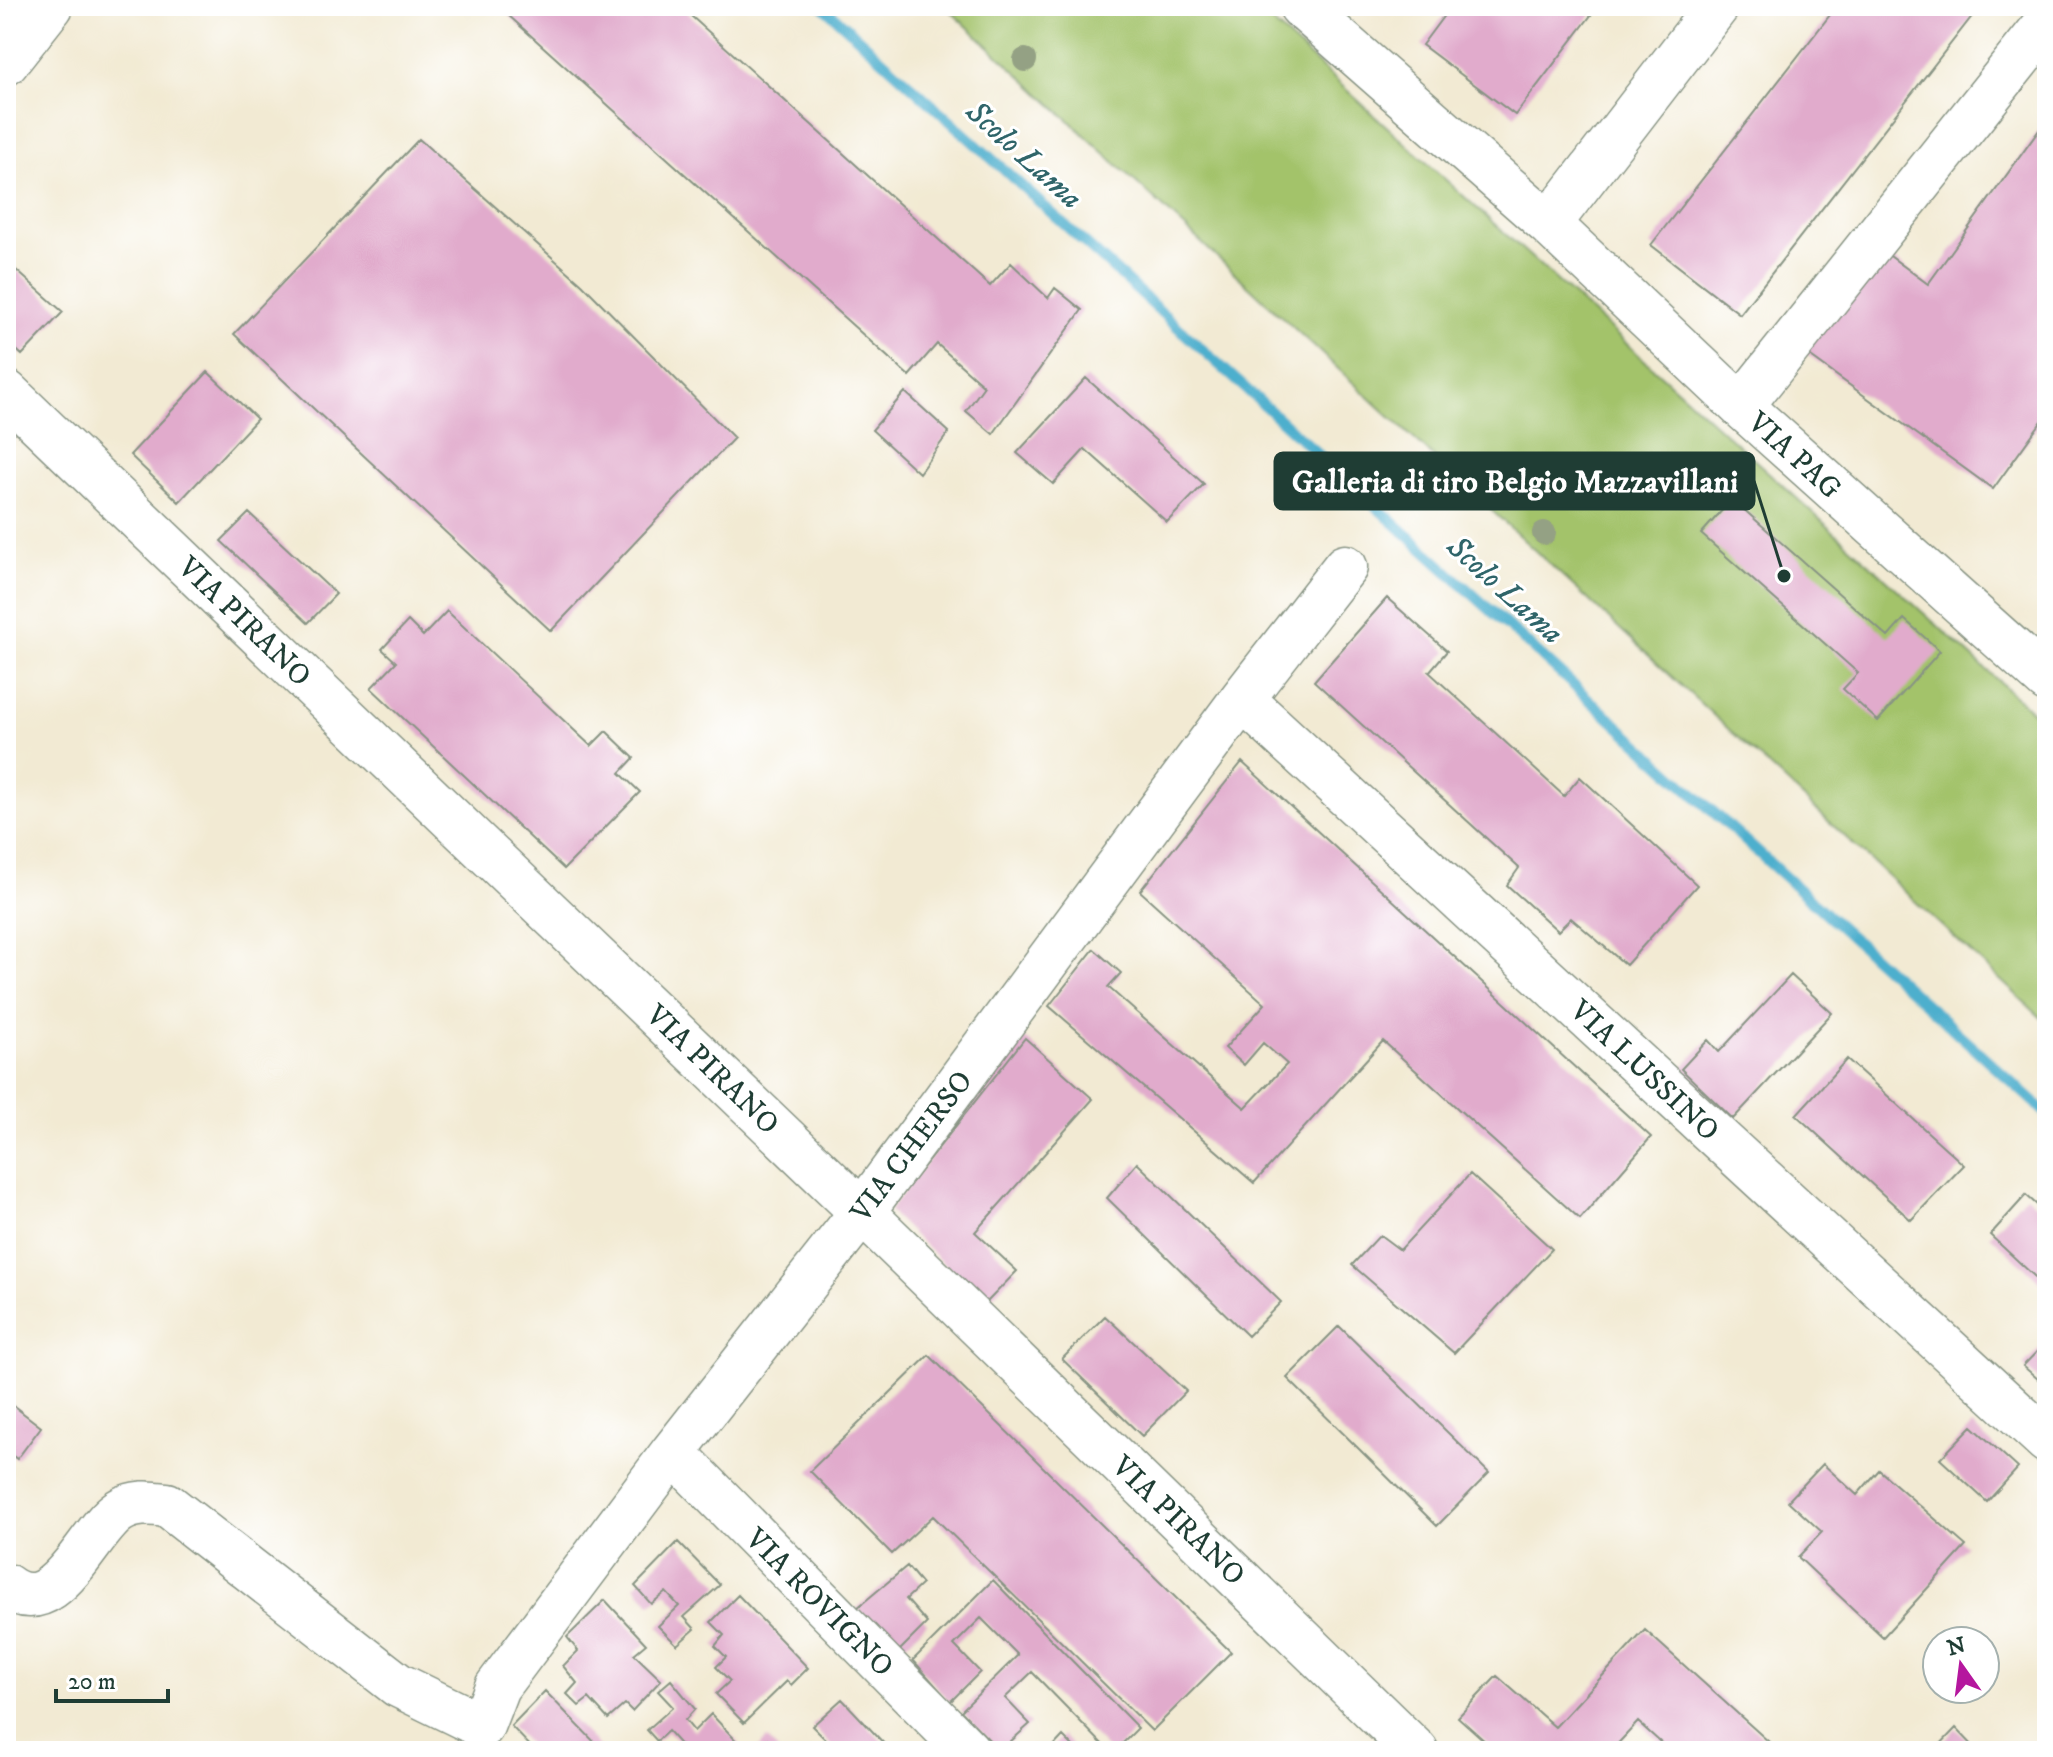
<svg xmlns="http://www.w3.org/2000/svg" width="2053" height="1757" font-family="'IM FELL DW Pica',serif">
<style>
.green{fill:#a3c36b;stroke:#618050;stroke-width:2}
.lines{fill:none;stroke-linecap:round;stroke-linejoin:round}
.stream{stroke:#4eafcd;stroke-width:11}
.building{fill:#e1abcc}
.minor-casing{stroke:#889484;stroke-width:47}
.minor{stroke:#fff;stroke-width:44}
.tree{fill:#94a184}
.labels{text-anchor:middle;stroke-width:6;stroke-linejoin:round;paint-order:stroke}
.street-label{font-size:30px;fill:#1f3d34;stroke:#fff}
.water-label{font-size:32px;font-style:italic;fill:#2f656a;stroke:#fff}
.leader{fill:none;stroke:#1f3d34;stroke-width:3}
.callout-dot{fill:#1f3d34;stroke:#fff;stroke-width:3}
.callout{fill:#1f3d34;stroke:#1f3d34;stroke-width:3}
.callout-label{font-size:32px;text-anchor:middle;font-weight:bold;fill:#fff}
</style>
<rect width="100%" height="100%" fill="#fff"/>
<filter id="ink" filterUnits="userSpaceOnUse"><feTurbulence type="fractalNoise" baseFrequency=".0125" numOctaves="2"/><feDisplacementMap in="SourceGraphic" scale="16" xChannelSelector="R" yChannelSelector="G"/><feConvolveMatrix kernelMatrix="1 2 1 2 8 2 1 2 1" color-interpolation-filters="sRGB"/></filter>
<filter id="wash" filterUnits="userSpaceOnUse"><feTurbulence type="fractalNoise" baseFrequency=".006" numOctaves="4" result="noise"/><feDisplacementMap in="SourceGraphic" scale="32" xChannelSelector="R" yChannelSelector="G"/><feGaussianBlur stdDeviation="1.8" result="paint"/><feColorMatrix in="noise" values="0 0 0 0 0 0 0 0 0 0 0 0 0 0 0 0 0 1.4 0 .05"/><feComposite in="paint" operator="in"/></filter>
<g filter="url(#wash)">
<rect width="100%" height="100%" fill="#f2ead3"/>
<path class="green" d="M 945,6 L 1254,6 L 2047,725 L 2047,1023 Z"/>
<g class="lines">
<path class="stream" d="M 823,6 L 2047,1114"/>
</g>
<g id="blocks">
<path class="building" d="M 498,6 L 680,6 L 990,286 L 1011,263 L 1048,298 L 1055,288 L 1082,310 L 993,434 L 966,411 L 984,386 L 937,344 L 909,376 Z
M 1451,6 L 1598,6 L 1515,115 L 1422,45 Z
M 1837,6 L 1980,6 L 1740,314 L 1651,245 Z
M 2047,119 L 2047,414 L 1993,489 L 1804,352 L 1879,248 L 1928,284 Z
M 419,139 L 582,284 L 734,438 L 551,631 L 234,334 Z
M 6,261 L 63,312 L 22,355 L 6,340 Z
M 208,372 L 257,419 L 179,502 L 130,455 Z
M 1086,378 L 1204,484 L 1167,522 L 1085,449 L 1053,484 L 1017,453 Z
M 905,392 L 949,432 L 919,473 L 872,430 Z
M 1732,499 L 1888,637 L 1904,619 L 1940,651 L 1878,721 L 1843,689 L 1858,673 L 1701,534 Z
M 249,513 L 336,594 L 308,623 L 221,541 Z
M 1387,598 L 1447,651 L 1429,672 L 1564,796 L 1580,777 L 1697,885 L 1626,965 L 1571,918 L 1558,931 L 1507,885 L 1519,868 L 1314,681 Z
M 447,611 L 591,746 L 606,731 L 634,758 L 620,773 L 640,792 L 564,869 L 371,688 L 396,662 L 382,649 L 408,621 L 423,636 Z
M 1242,762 L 1651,1137 L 1580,1219 L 1383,1041 L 1254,1183 L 1049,1006 L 1094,949 L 1121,973 L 1108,987 L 1245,1108 L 1287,1064 L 1263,1043 L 1244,1065 L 1225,1048 L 1265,1004 L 1140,891 Z
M 1791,975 L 1832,1013 L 1733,1119 L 1681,1069 L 1708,1040 L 1719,1052 Z
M 1025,1038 L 1093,1099 L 975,1232 L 1017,1271 L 985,1304 L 889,1211 Z
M 1847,1059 L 1964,1165 L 1911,1220 L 1796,1115 Z
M 1137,1163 L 1281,1302 L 1248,1336 L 1107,1198 Z
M 1470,1174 L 1552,1249 L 1454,1353 L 1352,1265 L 1380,1235 L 1400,1250 Z
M 2026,1195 L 2047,1214 L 2047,1288 L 1990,1235 Z
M 1105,1316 L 1186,1391 L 1142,1436 L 1062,1359 Z
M 1339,1326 L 1489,1473 L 1437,1526 L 1287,1378 Z
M 2047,1341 L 2047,1387 L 2023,1366 Z
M 929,1355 L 1231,1652 L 1152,1731 L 933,1516 L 892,1554 L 810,1471 Z
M 6,1400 L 41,1427 L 17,1459 L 6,1451 Z
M 1972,1426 L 2018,1468 L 1987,1502 L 1940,1459 Z
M 1823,1464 L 1857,1495 L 1879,1470 L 1966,1546 L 1883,1637 L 1798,1557 L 1822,1532 L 1788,1501 Z
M 678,1542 L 720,1585 L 684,1617 L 695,1629 L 677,1645 L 658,1626 L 679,1606 L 666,1592 L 651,1604 L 635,1586 Z
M 907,1566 L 922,1584 L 906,1599 L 927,1623 L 899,1651 L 857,1608 Z
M 993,1580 L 1138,1728 L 1115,1751 L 1109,1751 L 1032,1672 L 1005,1698 L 1030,1724 L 1000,1751 L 961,1711 L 1018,1655 L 981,1618 L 954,1645 L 980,1672 L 950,1702 L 913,1660 Z
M 738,1595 L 808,1668 L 791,1685 L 787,1681 L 744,1723 L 716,1694 L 730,1681 L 716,1667 L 726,1657 L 715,1646 L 724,1635 L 711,1622 Z
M 605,1600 L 646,1644 L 634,1654 L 661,1680 L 632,1711 L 625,1704 L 608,1719 L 589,1698 L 579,1706 L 567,1694 L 577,1683 L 563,1666 L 578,1651 L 567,1637 Z
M 1645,1630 L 1779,1751 L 1670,1751 L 1638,1722 L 1611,1751 L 1496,1751 L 1458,1717 L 1497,1676 L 1555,1727 Z
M 671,1680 L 695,1709 L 685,1720 L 694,1731 L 711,1714 L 746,1751 L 686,1751 L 668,1731 L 657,1741 L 647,1730 L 673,1707 L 658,1691 Z
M 545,1691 L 601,1749 L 599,1751 L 535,1751 L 511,1726 Z
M 842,1699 L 891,1751 L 837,1751 L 812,1726 Z
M 1956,1728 L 1978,1751 L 1934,1751 Z
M 1063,1736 L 1078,1751 L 1049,1751 Z
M 767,1739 L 779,1751 L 755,1751 Z"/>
</g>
</g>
<g filter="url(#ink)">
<use href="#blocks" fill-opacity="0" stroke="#889484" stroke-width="2"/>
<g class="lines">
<g class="minor-casing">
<path id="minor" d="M 1301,6 L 1549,224 L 1741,406 L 2047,680
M 6,63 L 51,6
M 1549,224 L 1717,6
M 6,392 L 862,1212 L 1416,1751
M 1741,406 L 2047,23
M 1242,699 L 2047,1441
M 673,1452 L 968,1751
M 6,1586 C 55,1624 88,1531 119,1511 C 134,1501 151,1503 167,1505 L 398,1685 L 482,1726
M 482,1726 L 497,1687 L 673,1452 L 862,1212 L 1242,699 L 1345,567"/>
</g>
<use href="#minor" class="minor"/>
</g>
<g class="tree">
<circle cx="1025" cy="60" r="12"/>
<circle cx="1544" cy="533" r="12"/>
</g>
</g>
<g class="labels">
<g class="street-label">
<text transform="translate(1795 455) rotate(42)" y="10">VIA PAG</text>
<text transform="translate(245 621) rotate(44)" y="10">VIA PIRANO</text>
<text transform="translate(713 1069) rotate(44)" y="10">VIA PIRANO</text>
<text transform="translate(1645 1070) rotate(43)" y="10">VIA LUSSINO</text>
<text transform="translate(911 1146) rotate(-53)" y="10">VIA CHERSO</text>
<text transform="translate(1179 1520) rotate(44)" y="10">VIA PIRANO</text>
<text transform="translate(820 1602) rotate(45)" y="10">VIA ROVIGNO</text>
</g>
<g class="water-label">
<text transform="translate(1025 154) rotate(42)" y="11">Scolo Lama</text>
<text transform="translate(1506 589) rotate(42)" y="11">Scolo Lama</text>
</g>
</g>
<path class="leader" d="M1784 576L1754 481"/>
<circle class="callout-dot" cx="1784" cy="576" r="8"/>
<rect class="callout" x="1275" y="453" width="479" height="56" rx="8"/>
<g class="callout-label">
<text x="1515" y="492">Galleria di tiro Belgio Mazzavillani</text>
</g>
<rect width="2053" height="1757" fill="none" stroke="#fff" stroke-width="32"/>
<g transform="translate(1961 1665) rotate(346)"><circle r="38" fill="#ffffff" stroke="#a5b1ae" stroke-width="2"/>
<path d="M0-6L14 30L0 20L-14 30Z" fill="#b5179e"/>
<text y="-12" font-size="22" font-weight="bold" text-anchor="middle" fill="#1f3d34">N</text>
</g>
<path d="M56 1689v12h112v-12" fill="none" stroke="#1f3d34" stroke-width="4"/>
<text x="68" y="1689" font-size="24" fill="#1f3d34" stroke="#ffffff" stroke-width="6" paint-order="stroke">20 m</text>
</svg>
